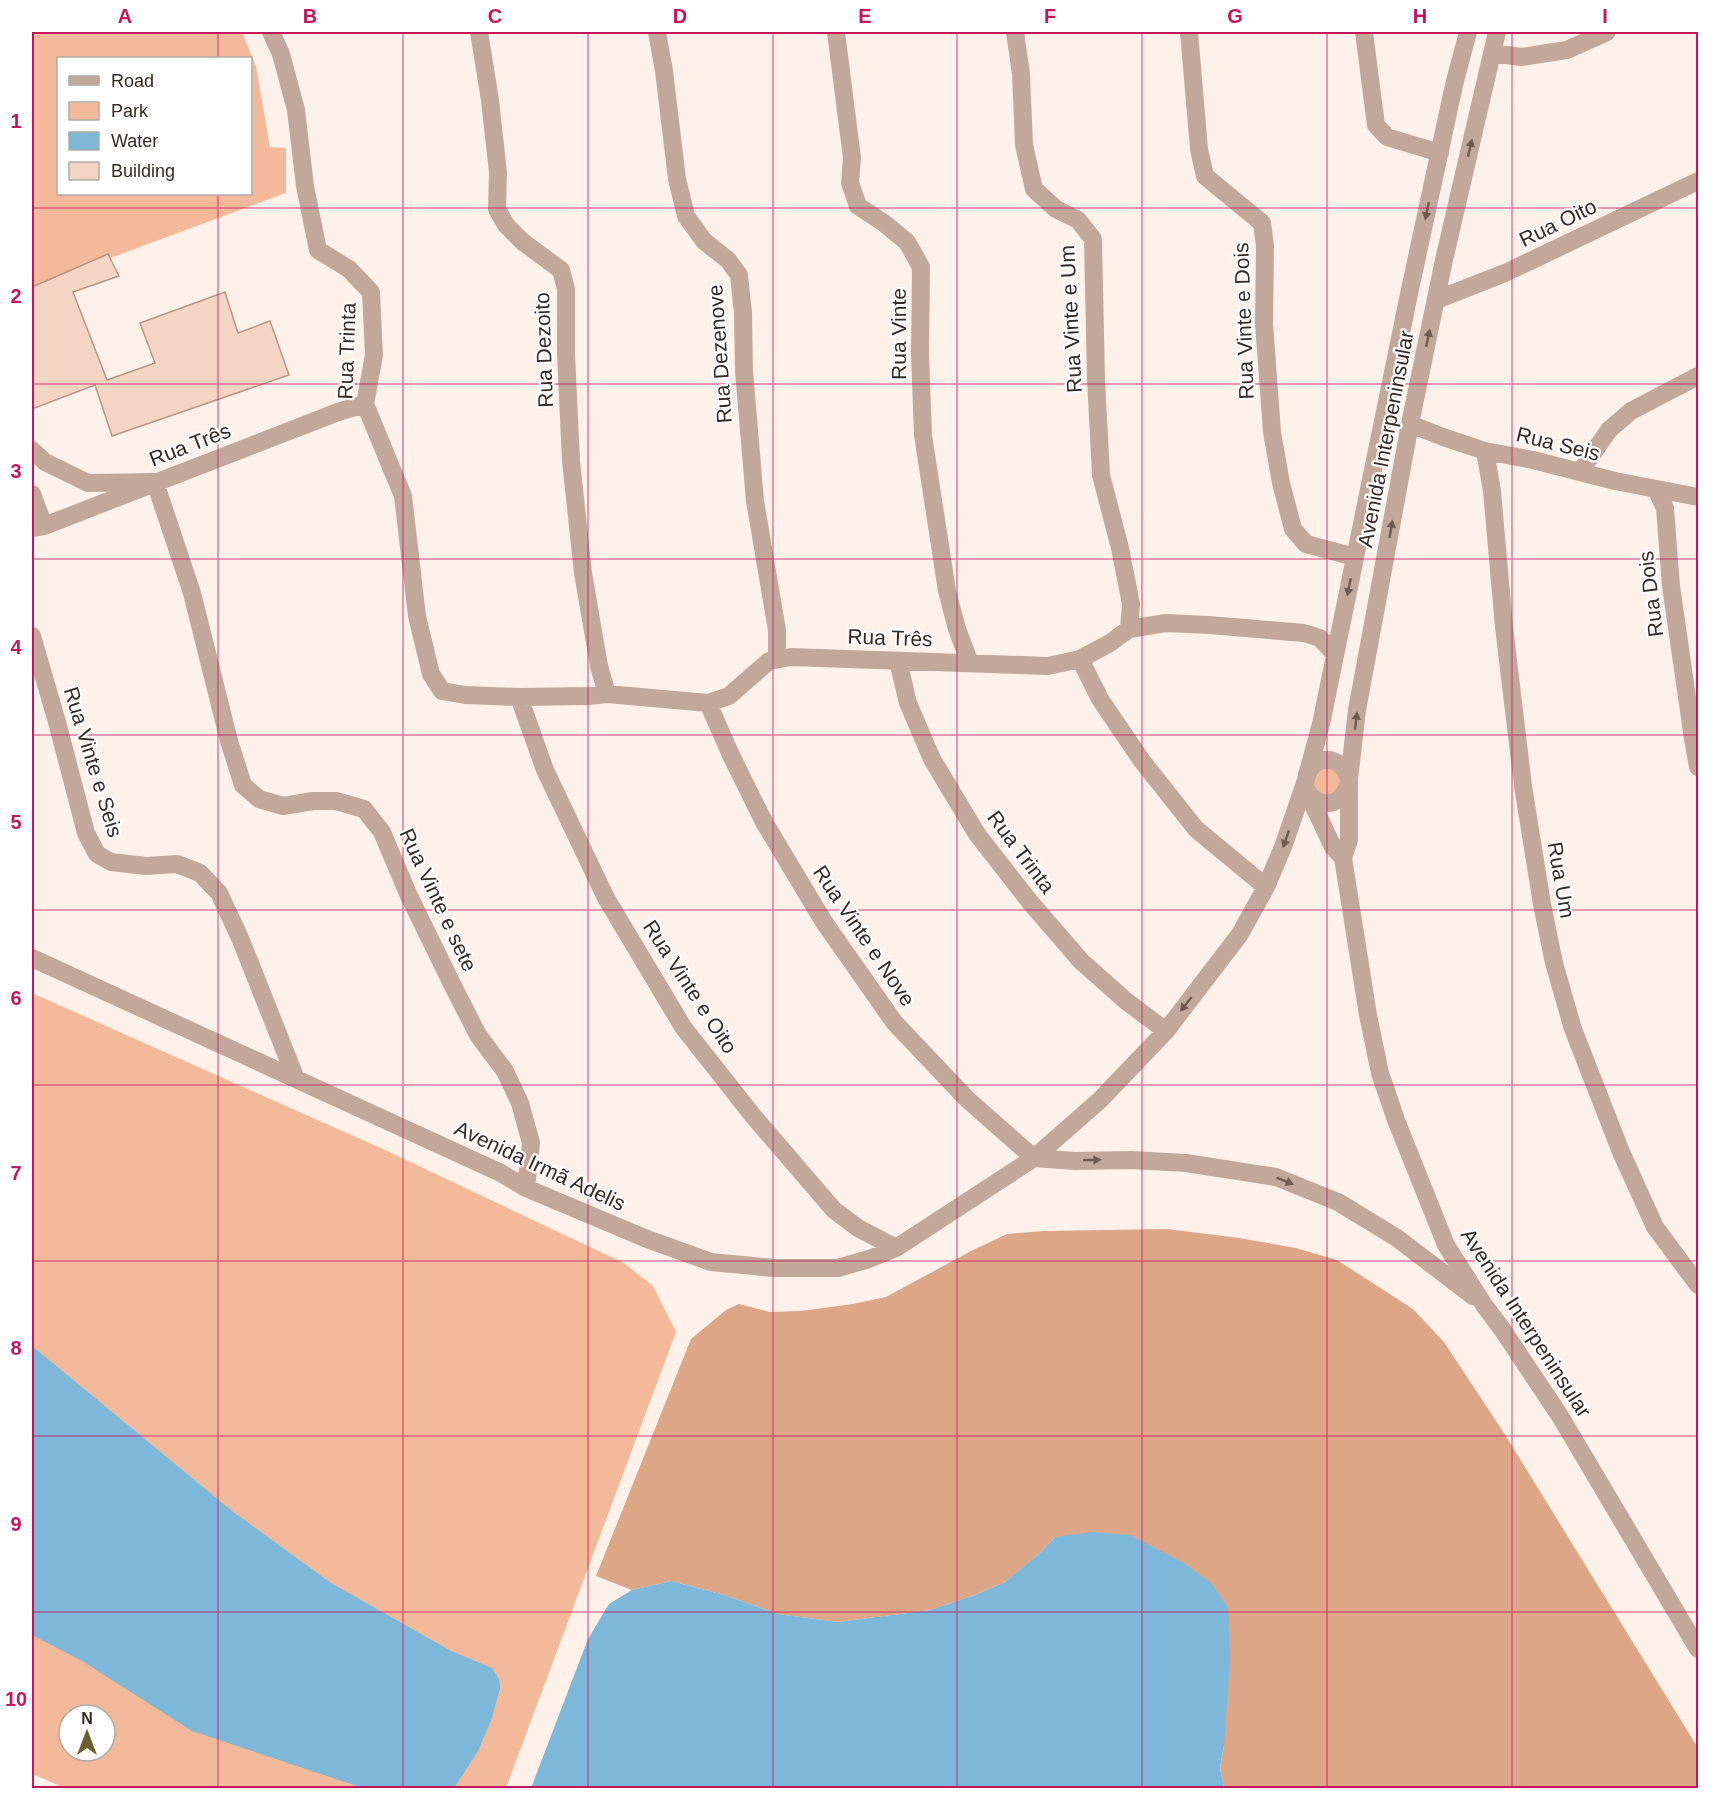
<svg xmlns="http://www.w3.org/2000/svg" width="1730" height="1820" font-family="Arial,sans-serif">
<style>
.green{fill:#f2ba9b;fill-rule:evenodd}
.forest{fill:#dca687}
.water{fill:#7db7d9}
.building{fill:#f4d5c4;stroke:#b49787;stroke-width:1.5}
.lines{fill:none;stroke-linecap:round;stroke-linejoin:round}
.minor{stroke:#c1a89a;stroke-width:18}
.oneway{fill:#6e5c53}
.grid{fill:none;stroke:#c2185b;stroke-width:1.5;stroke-opacity:0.55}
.labels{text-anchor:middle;stroke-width:4.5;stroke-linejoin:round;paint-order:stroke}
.street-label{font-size:21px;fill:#362a23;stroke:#fff}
.neatline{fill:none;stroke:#c2185b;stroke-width:2}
.grid-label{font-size:20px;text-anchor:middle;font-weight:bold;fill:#c2185b}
</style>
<rect width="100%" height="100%" fill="#fef1ea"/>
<path class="green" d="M 32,32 L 242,32 L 256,66 L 270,147 L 286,148 L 286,193 L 32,287 ZM 58,58 L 250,58 L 250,194 L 58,194 Z
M 1325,767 L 1341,775 L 1340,789 L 1324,796 L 1314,788 C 1312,776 1316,774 1325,767 Z
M 32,993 L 385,1150 L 624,1263 L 653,1286 L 676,1332 L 506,1788 L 65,1788 L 32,1774 ZM 69,1715 L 105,1715 L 105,1751 L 69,1751 Z"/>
<path class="forest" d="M 1167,1229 L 1239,1238 L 1296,1248 L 1337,1260 L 1413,1309 L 1444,1342 L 1504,1433 L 1698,1748 L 1698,1788 L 1224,1788 L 1220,1768 L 1224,1745 L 1055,1537 L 1041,1552 L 1005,1582 L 975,1595 L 930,1610 L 838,1622 L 778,1614 L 724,1595 L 671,1581 L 632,1590 L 596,1576 L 691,1339 L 726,1310 L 739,1304 L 770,1312 L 800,1311 L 853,1304 L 886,1297 L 973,1250 L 1007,1234 L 1044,1231 Z"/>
<path class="water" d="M 32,1346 L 232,1511 L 331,1583 L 451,1651 L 492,1668 L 499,1679 L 500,1688 L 492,1718 L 478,1751 L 454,1788 L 363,1788 L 192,1731 L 82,1661 L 32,1635 Z
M 1092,1532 L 1130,1535 L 1182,1562 L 1211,1583 L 1228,1608 L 1230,1660 L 1224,1745 L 1220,1768 L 1224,1788 L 531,1788 L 588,1639 L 609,1604 L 632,1590 L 671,1581 L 724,1595 L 778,1614 L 838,1622 L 930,1610 L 975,1595 L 1005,1582 L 1041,1552 L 1055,1537 Z"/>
<path class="building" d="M 108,254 L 119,276 L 73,292 L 107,380 L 155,363 L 140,323 L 225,292 L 238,333 L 270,321 L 289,375 L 112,436 L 95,385 L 32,409 L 32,287 Z"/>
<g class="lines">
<path class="minor" d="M 271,32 L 281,54 L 296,110 L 305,186 L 318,250 L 349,269 L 371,292 L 374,355 L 365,404 L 403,496 L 417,616 L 431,674 L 442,691 L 465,695 L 519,697 L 588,696 L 607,694 L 708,703 L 729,696 L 769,661 L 791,657 L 1048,666 L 1080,659 L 1110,643 L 1129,629 L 1166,623 L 1209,625 L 1304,633 L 1320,638 L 1335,654
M 479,32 L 490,100 L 498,173 L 497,209 L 506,225 L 523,242 L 561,270 L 566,289 L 566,354 L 571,461 L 583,573 L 599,666 L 607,694
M 657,32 L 664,71 L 677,179 L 686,216 L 704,241 L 728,260 L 739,275 L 743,313 L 744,371 L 755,501 L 777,630 L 777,659
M 836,32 L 852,158 L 850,183 L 858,206 L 884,223 L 907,242 L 921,267 L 920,354 L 923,435 L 947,591 L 957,629 L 970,663
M 1015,32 L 1021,74 L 1024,145 L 1034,189 L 1056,209 L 1078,220 L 1093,239 L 1096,379 L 1101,475 L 1120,548 L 1131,604 L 1129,629
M 1189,32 L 1199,149 L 1205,176 L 1262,223 L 1265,246 L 1264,323 L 1272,432 L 1281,483 L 1293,529 L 1306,544 L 1355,557
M 1364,32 L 1376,125 L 1387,137 L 1440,153
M 1497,32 L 1444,260 L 1410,424 L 1357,710 L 1349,779 L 1349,840 L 1343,858 L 1368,1015 L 1380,1073 L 1396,1120 L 1446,1245 L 1484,1305 L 1502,1329 L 1560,1416 L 1698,1649
M 1492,53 L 1521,57 L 1567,50 L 1607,32
M 1436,300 L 1505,273 L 1698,181
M 1410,424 L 1443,437 L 1485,451 L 1533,460 L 1615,481 L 1698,497
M 32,450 L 45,462 L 88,483 L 155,482 L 192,593 L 229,741 L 243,785 L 259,799 L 283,806 L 313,801 L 336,801 L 364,809 L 382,832 L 409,896 L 453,986 L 478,1035 L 505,1071 L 520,1103 L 531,1143 L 526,1188
M 1485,451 L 1492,491 L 1504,627 L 1523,786 L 1542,904 L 1554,963 L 1573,1029 L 1621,1152 L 1655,1227 L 1698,1285
M 1580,472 L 1609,430 L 1631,411 L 1698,376
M 1656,489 L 1665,508 L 1671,586 L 1693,739 L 1698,767
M 32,494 L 44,526
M 32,528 L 44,526 L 338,412 L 365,404
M 32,636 L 57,722 L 86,833 L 97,854 L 111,862 L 146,866 L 177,864 L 200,873 L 219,893 L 240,938 L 296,1079
M 1080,659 L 1100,699 L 1142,761 L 1196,829 L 1266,887
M 898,661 L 908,703 L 932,759 L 977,834 L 1030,902 L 1081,961 L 1126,1001 L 1166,1031
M 519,697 L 545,770 L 606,898 L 683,1027 L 754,1117 L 834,1210 L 858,1228 L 896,1248
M 708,703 L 730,753 L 764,822 L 824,922 L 894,1022 L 967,1099 L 1034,1158
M 1307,774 C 1317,752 1342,757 1349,779
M 1306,790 L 1333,847 L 1343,858
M 1307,791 C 1319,810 1340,806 1348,786
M 32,958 L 501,1173 L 526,1188 L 647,1239 L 711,1262 L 774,1268 L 838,1268 L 869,1259 L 896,1248 L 1034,1158 L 1100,1100 L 1166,1031 L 1240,934 L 1266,887 L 1283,847 L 1305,783 L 1321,724 L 1409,294 L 1454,85 L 1468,32
M 1034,1158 L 1075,1161 L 1131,1160 L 1186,1163 L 1276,1177 L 1338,1202 L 1397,1238 L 1473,1296"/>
</g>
<defs><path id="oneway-solid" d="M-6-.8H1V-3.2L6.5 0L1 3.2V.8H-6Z" transform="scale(1.5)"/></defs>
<g class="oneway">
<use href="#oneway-solid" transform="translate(1470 148) rotate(-77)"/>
<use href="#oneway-solid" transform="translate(1427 211) rotate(102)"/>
<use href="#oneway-solid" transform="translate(1428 338) rotate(-78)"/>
<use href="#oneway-solid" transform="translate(1391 529) rotate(-80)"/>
<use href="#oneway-solid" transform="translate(1349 587) rotate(101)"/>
<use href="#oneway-solid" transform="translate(1356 721) rotate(-83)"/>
<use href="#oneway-solid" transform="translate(1286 839) rotate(109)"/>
<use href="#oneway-solid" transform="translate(1186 1004) rotate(128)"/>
<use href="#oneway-solid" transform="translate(1092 1160) rotate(-1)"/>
<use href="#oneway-solid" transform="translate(1285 1181) rotate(22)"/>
</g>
<path class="grid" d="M 218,32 L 218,58M 403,32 L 403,1788M 588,32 L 588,1788M 773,32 L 773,1788M 957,32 L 957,1788M 1142,32 L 1142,1788M 1327,32 L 1327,1788M 1512,32 L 1512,1788M 218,194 L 218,1788M 32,208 L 1698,208M 32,384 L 1698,384M 32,559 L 1698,559M 32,735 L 1698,735M 32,910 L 1698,910M 32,1085 L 1698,1085M 32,1261 L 1698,1261M 32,1436 L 1698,1436M 32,1612 L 1698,1612"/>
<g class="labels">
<g class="street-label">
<text transform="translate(1558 223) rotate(-26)" y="7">Rua Oito</text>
<text transform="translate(1071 319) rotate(-93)" y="7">Rua Vinte e Um</text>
<text transform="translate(1244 321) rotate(-92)" y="7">Rua Vinte e Dois</text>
<text transform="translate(899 334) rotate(-90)" y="7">Rua Vinte</text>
<text transform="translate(544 350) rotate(-92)" y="7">Rua Dezoito</text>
<text transform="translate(347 351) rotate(-88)" y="7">Rua Trinta</text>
<text transform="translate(720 354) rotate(-94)" y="7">Rua Dezenove</text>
<text transform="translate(1386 439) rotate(-79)" y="7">Avenida Interpeninsular</text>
<text transform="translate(1558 444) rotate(14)" y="7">Rua Seis</text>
<text transform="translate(190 445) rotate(-21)" y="7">Rua Três</text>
<text transform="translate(1651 594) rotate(-97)" y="7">Rua Dois</text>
<text transform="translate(890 638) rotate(2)" y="7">Rua Três</text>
<text transform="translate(93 762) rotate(73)" y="7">Rua Vinte e Seis</text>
<text transform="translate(1021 852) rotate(53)" y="7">Rua Trinta</text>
<text transform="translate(1561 880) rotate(80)" y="7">Rua Um</text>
<text transform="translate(438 900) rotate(65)" y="7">Rua Vinte e sete</text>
<text transform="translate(864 936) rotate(56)" y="7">Rua Vinte e Nove</text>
<text transform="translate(690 987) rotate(57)" y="7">Rua Vinte e Oito</text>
<text transform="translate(540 1166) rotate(25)" y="7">Avenida Irmã Adelis</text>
<text transform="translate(1526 1323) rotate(57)" y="7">Avenida Interpeninsular</text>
</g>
</g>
<rect width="1730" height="1820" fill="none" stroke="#ffffff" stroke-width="66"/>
<rect x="57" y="57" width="195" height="138" fill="#ffffff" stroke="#afaaa7" stroke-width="1.5"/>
<rect x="69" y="76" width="30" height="9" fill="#c1a89a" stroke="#afaaa7" stroke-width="1.5"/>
<text x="111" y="87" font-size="18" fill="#362a23">Road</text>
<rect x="69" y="102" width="30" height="18" fill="#f2ba9b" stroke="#afaaa7" stroke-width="1.5"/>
<text x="111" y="117" font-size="18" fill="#362a23">Park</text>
<rect x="69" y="132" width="30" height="18" fill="#7db7d9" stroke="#afaaa7" stroke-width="1.5"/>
<text x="111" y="147" font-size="18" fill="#362a23">Water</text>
<rect x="69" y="162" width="30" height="18" fill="#f4d5c4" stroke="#afaaa7" stroke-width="1.5"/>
<text x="111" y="177" font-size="18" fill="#362a23">Building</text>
<g transform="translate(87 1733)"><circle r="28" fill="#ffffff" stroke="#afaaa7" stroke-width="1.5"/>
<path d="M0-4.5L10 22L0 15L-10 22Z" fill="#6b5f2c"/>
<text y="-9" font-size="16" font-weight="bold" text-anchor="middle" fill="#362a23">N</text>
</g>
<rect x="33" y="33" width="1664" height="1754" class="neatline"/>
<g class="grid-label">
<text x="125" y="23">A</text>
<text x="310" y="23">B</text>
<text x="495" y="23">C</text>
<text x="680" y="23">D</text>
<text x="865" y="23">E</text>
<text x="1050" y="23">F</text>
<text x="1235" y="23">G</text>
<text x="1420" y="23">H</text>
<text x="1605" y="23">I</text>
<text x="16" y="128">1</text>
<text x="16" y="303">2</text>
<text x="16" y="478">3</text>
<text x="16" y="654">4</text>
<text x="16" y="829">5</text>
<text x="16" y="1005">6</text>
<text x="16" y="1180">7</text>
<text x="16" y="1355">8</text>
<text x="16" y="1531">9</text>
<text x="16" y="1706">10</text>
</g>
</svg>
